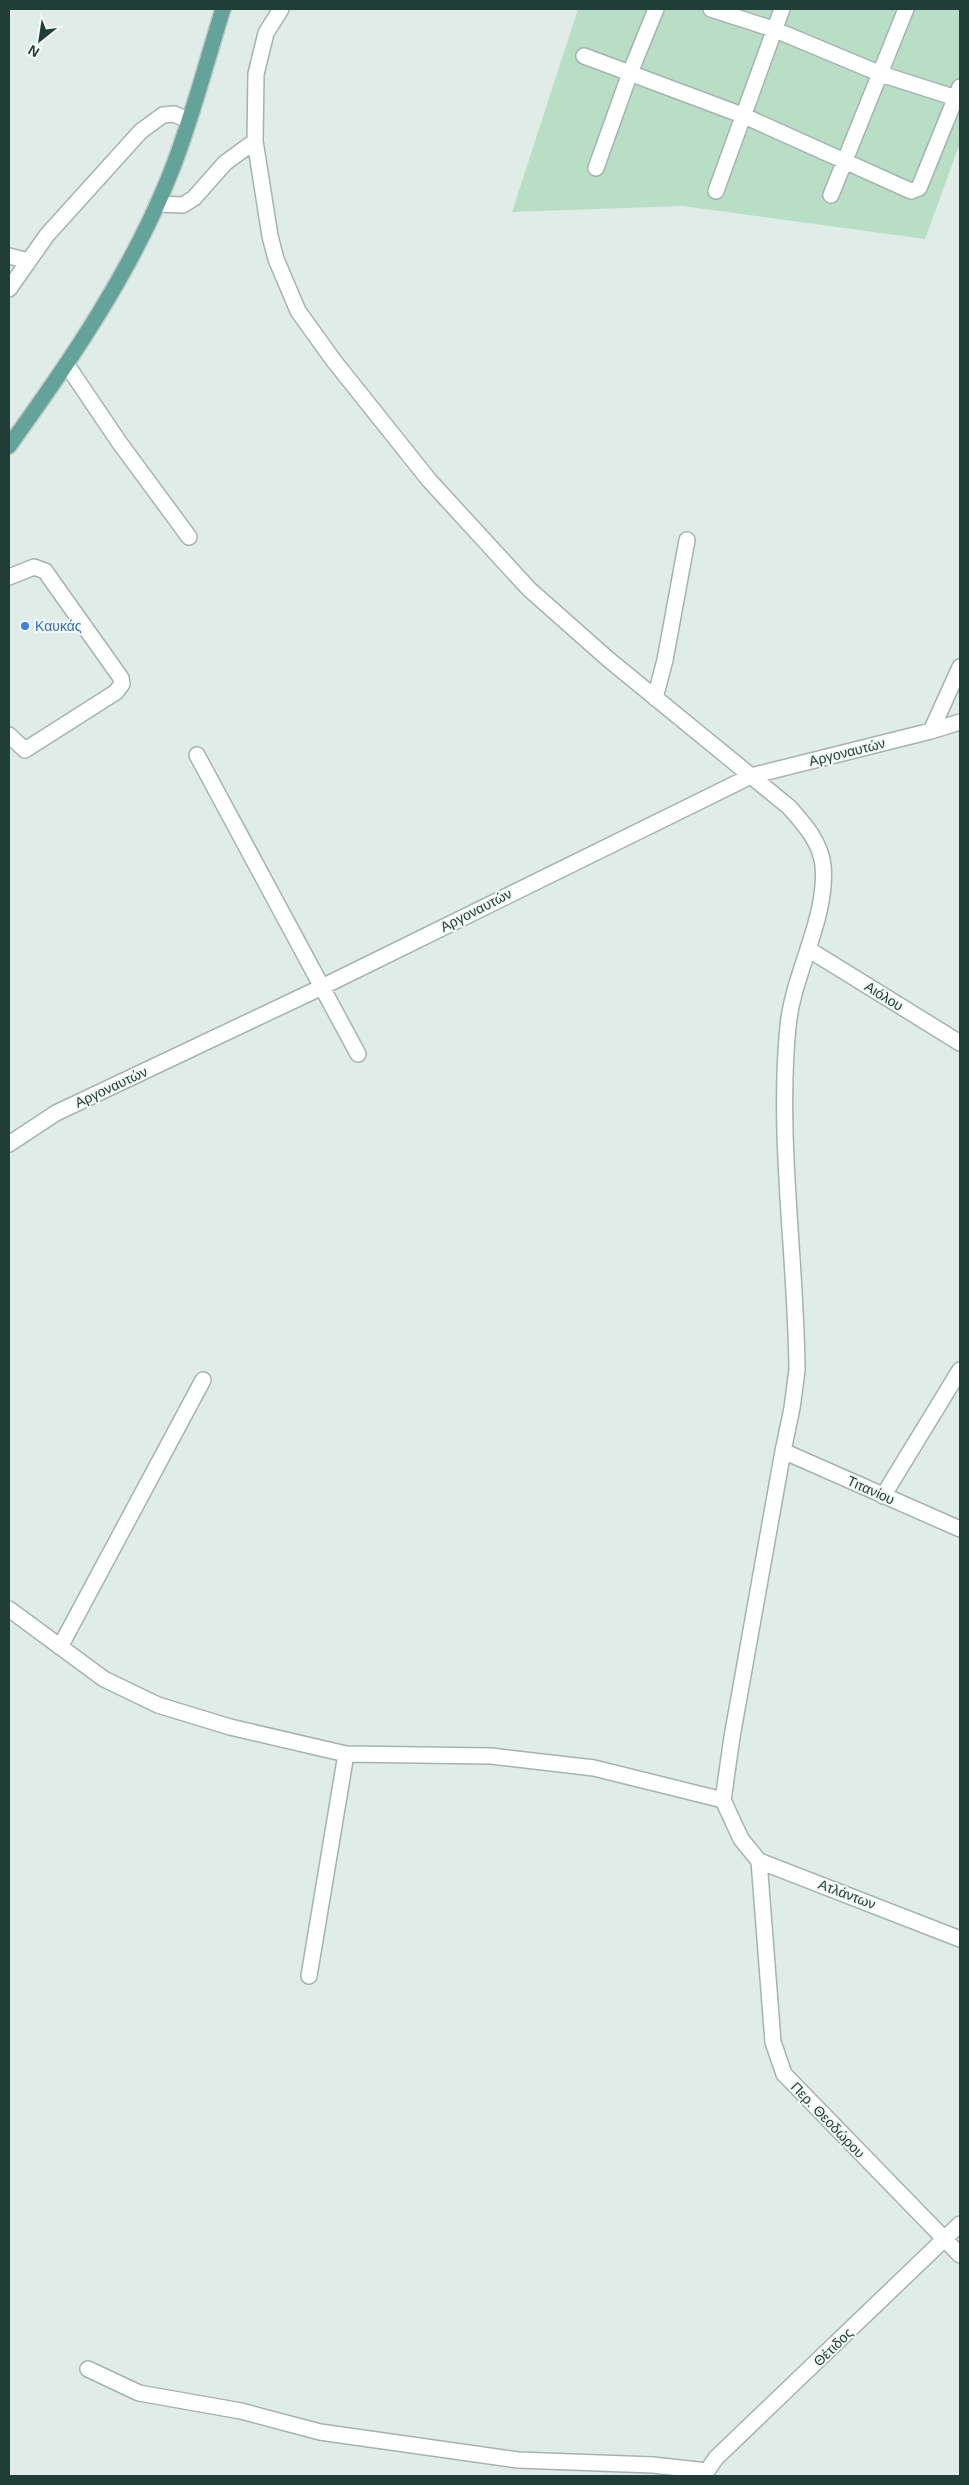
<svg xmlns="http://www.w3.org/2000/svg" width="969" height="2485" font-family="Helvetica,sans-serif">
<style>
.green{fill:#b8dec6}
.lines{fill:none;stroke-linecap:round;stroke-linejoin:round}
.minor-casing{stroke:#a3b4b0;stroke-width:18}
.major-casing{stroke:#c1c9c7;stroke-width:18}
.minor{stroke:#fff;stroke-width:15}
.major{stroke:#63a39a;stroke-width:15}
.shop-dot{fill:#3f7fe0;stroke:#f1f8f5;stroke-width:2}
.labels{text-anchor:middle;stroke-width:4;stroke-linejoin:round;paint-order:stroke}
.shop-label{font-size:14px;fill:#366cbe;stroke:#f1f8f5;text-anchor:start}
.street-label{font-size:14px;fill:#203d38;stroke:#f1f8f5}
</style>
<rect width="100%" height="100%" fill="#e0ece8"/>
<path class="green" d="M 578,9 L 960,9 L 960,143 L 925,239 L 683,206 L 512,212 Z"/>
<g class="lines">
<g class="minor-casing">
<path id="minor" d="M 281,9 L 266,33 L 256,74 L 255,141 L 270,236 L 276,259 L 298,311 L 334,361 L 429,480 L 529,589 L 608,659 L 789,807 C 804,824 820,841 823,865 C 828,918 793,973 788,1026 C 777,1140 796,1256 797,1370 L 792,1408 L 783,1451 L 732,1737 L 723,1800 L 741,1839 L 759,1861 L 960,1939
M 711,9 L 773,29 L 881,74 L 956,98
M 584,56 L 742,115 L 911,191 L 919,188 L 960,87
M 596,168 L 630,73 L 656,9
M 716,191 L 782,9
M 831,195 L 906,9
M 157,204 L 183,205 L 194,198 L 225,163 L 255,141
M 9,256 L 28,261
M 9,289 L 47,235 L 141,131 L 163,115 L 174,114 L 188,120
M 67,365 L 119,442 L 189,537
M 9,577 L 34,567 L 45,571 L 121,678 L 122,684 L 116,692 L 25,750 L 9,735
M 655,698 L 665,660 L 687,540
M 931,731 L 960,667
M 197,755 L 358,1054
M 808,949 L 960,1043
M 9,1144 L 56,1113 L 322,987 L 751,776 L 931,731 L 960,722
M 783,1451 L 960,1529
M 883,1496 L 960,1370
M 9,1609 L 104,1679 L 158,1705 L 230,1727 L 346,1754 L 491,1756 L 594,1768 L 723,1800
M 60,1647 L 203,1380
M 759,1861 L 773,2042 L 784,2074 L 960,2255
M 309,1976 L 346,1754
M 88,2369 L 139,2393 L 241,2411 L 320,2432 L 518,2460 L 653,2465 L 707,2471
M 707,2471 L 716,2458 L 960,2224"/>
</g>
<g class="major-casing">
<path id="major" d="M 9,446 C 71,360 132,271 171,172 C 192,119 206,63 223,9"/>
</g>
<use href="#minor" class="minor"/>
<use href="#major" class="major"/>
</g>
<circle class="shop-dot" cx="25" cy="626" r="5"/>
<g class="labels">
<g class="shop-label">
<text x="35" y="631">Καυκάς</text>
</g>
<g class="street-label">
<text transform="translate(847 752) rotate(-14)" y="5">Αργοναυτών</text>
<text transform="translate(476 910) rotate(-27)" y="5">Αργοναυτών</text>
<text transform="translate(884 996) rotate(32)" y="5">Αιόλου</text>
<text transform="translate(111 1087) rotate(-25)" y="5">Αργοναυτών</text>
<text transform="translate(871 1490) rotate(24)" y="5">Τιτανίου</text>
<text transform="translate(847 1894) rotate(21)" y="5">Ατλάντων</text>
<text transform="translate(828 2120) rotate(46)" y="5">Περ. Θεοδώρου</text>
<text transform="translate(833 2347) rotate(-44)" y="5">Θέτιδος</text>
</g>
</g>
<rect width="969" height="2485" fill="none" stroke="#203d38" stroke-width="20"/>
<g transform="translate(40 40) rotate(210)" stroke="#f1f8f5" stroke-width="4" paint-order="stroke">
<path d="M0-4L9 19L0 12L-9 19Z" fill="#203d38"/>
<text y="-8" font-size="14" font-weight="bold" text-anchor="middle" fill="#203d38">N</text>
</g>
</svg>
